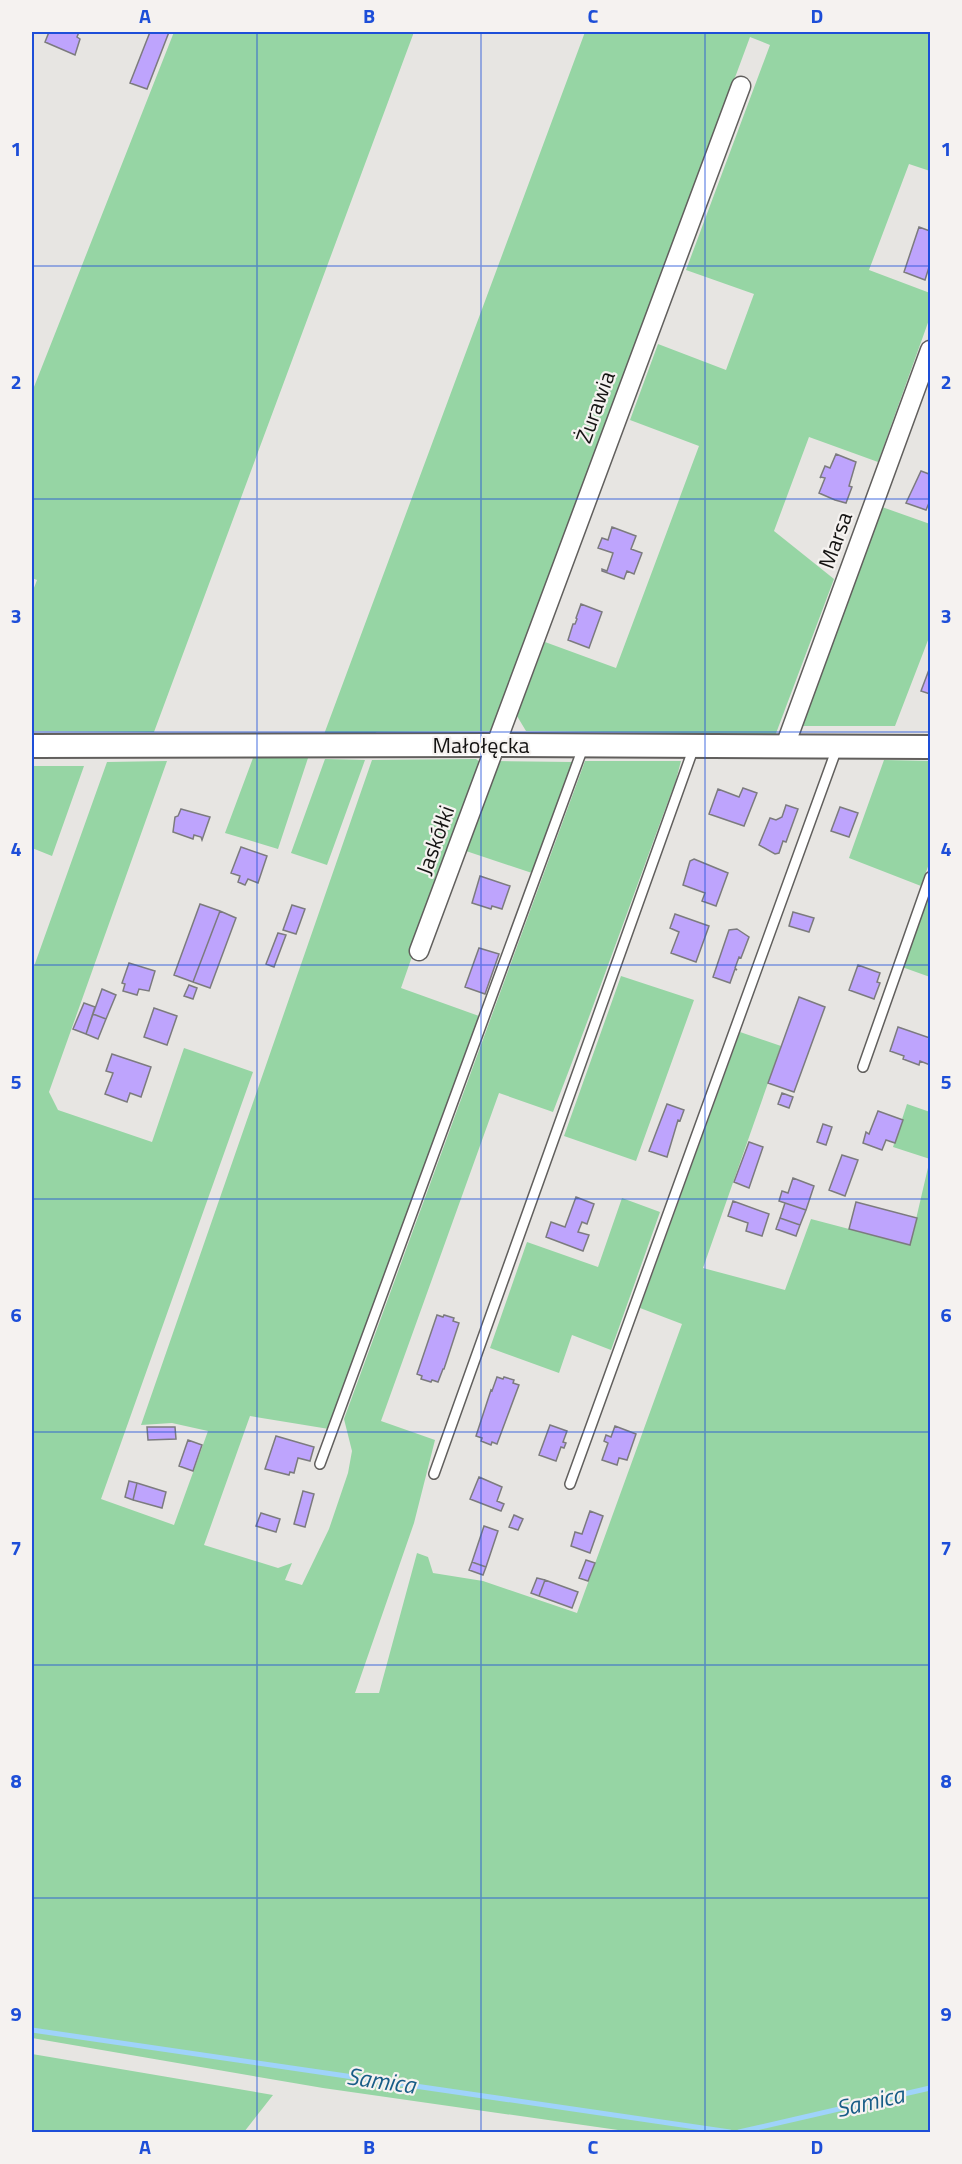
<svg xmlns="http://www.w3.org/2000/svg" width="962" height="2164" font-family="'Titillium Web',sans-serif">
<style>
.green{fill:#96d5a4}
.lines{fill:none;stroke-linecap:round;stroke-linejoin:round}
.stream{stroke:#9fd3fa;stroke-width:5}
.building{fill:#bea4fd;stroke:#7c7b7e;stroke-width:1.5}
.service-casing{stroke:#615f5d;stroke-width:12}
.minor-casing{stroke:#615f5d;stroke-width:21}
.tertiary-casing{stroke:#615f5d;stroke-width:26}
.service{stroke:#fff;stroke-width:9}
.minor{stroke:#fff;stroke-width:18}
.tertiary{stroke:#fff;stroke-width:22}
.grid{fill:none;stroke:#1d4ed8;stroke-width:1.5;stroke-opacity:0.55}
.labels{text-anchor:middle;stroke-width:4.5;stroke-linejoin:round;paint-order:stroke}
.street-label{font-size:22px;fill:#151413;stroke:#f5f2f0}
.water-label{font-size:24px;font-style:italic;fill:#185d87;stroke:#f5f2f0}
.neatline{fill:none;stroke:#1d4ed8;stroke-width:2}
.grid-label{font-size:20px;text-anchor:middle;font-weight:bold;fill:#1d4ed8}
</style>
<rect width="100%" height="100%" fill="#e7e5e2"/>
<path class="green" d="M 174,32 L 414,32 L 154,732 L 32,731 L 32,593 L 37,580 L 32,578 L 32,392 Z
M 585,32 L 930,32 L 930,171 L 909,164 L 869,270 L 930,293 L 930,317 L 878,462 L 809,437 L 774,531 L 834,579 L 775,736 L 761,734 L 526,731 L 517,716 L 545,642 L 616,668 L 699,446 L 630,420 L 658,344 L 726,370 L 754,294 L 686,270 L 770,45 L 750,37 L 493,731 L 376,732 L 374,737 L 323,737 Z
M 882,507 L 930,524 L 930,635 L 895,726 L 801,726 Z
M 253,758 L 308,758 L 278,849 L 225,833 Z
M 325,759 L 365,760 L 327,865 L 291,853 Z
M 476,759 L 480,762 L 401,988 L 479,1016 L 329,1429 L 250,1416 L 204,1545 L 278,1568 L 292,1563 L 285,1580 L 302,1585 L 329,1529 L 348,1473 L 352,1451 L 344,1419 L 585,761 L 681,761 L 676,780 C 635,890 596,1001 553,1112 L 499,1093 L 381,1421 L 435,1440 L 414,1523 L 355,1693 L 379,1693 L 417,1553 L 428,1557 L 433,1573 L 483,1581 L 577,1613 L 682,1324 L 640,1308 L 740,1032 L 781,1046 L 703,1268 L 785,1290 L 811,1219 L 910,1245 L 930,1159 L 893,1147 L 907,1104 L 930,1112 L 929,1128 L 930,1129 L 930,2132 L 632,2132 L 323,2088 L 32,2038 L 32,972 L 107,762 L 167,761 L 49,1092 L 58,1110 L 152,1142 L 184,1048 L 253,1072 L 101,1499 L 174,1525 L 208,1431 L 172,1423 L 141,1425 L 372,760 Z
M 884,760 L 930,761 L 930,861 L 921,886 L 849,858 Z
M 497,761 L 572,762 L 532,873 L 466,851 Z
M 32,766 L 84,766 L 52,856 L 32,848 Z
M 930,891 L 930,977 L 902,967 Z
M 621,976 L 694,1000 L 636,1161 L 564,1136 Z
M 622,1198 L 660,1212 L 611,1350 L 572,1335 L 559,1373 L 490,1348 L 527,1242 L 598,1267 Z
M 32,2054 L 273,2095 L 244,2132 L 32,2132 Z"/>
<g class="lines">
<path class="stream" d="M 32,2030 L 730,2132
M 739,2132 L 930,2088"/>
</g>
<path class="building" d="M 49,32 L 79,32 L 77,37 L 80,39 L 75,55 L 45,42 Z
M 150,32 L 169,32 L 147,89 L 130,83 Z
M 919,227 L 930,231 L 930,264 L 925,280 L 904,272 Z
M 836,454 L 856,462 L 849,486 L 852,487 L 846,503 L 835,500 L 819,493 L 825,478 L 821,477 L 820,478 L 825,466 L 830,468 Z
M 921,471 L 929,474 L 930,472 L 930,503 L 929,503 L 926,510 L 906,503 Z
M 612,527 L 636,536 L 631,549 L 642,553 L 634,574 L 627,571 L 624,579 L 602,571 L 602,569 L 607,571 L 613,553 L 598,548 L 602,538 L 608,540 Z
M 581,604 L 602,612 L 589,648 L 568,640 L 573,624 L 575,624 L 577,619 L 576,618 Z
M 930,667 L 930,694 L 921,691 Z
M 743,788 L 757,793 L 744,826 L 709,814 L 718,789 L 739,797 Z
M 786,805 L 798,809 L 786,842 L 783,841 L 779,853 L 775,854 L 759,845 L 770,818 L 776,820 L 782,817 Z
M 840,807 L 858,813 L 849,837 L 831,831 Z
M 181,809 L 210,817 L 202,840 L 201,837 L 194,835 L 193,839 L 173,832 L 175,817 L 178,816 Z
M 241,847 L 267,856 L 258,883 L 248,879 L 245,885 L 238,882 L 240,876 L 231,873 Z
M 694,859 L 728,873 L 716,906 L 702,901 L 705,893 L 683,885 L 690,861 Z
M 480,876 L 510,886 L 502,909 L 492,906 L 491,909 L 472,903 Z
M 200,904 L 220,911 L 193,982 L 174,975 Z
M 292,905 L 305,909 L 296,934 L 283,930 Z
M 220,911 L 236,918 L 210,988 L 193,982 Z
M 793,912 L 814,918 L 809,932 L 789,926 Z
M 675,914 L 709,926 L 696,962 L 671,953 L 679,932 L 670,928 Z
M 737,929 L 749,937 L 741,958 L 739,957 L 735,968 L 737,970 L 735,969 L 730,983 L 713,977 L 729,930 Z
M 278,933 L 286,935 L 274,967 L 266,964 Z
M 479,948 L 499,954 L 485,994 L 465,987 Z
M 129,963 L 155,971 L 149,991 L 139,989 L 137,995 L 123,991 L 125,984 L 122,983 Z
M 858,965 L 880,973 L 877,982 L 880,983 L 874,999 L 849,990 Z
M 189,985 L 197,988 L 193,999 L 184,996 Z
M 102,989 L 116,995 L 106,1019 L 93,1014 Z
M 799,997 L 825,1007 L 794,1092 L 768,1083 Z
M 84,1003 L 95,1007 L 86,1034 L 73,1029 Z
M 154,1008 L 177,1016 L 167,1045 L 144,1037 Z
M 93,1014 L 106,1019 L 98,1039 L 86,1034 Z
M 898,1027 L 930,1038 L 930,1065 L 920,1061 L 919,1065 L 903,1059 L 904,1056 L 890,1051 Z
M 112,1054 L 151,1067 L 141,1097 L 130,1093 L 127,1102 L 105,1094 L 113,1073 L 106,1071 Z
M 782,1093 L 793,1097 L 789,1108 L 778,1104 Z
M 667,1104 L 684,1110 L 680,1121 L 678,1120 L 667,1157 L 649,1151 Z
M 878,1111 L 903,1120 L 895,1143 L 886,1140 L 882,1150 L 863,1143 L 866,1132 L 869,1134 Z
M 823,1124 L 832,1127 L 826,1145 L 817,1142 Z
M 749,1142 L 763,1147 L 749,1188 L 734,1182 Z
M 842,1155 L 858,1160 L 845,1196 L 829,1190 Z
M 793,1178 L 814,1186 L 806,1210 L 779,1201 L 782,1191 L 788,1193 Z
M 576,1197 L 594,1204 L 587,1224 L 582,1222 L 578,1232 L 589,1235 L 583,1251 L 546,1237 L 551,1222 L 565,1227 Z
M 733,1201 L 769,1214 L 762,1236 L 746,1231 L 748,1223 L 728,1216 Z
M 856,1202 L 917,1218 L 910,1245 L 849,1229 Z
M 785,1203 L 806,1210 L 800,1225 L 780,1218 Z
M 780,1218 L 800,1225 L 796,1236 L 776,1229 Z
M 437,1315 L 443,1317 L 444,1315 L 454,1318 L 453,1321 L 459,1323 L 444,1369 L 443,1369 L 438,1382 L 432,1380 L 431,1382 L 421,1379 L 422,1376 L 417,1374 Z
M 497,1377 L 503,1379 L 504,1377 L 514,1380 L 513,1383 L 519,1385 L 497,1444 L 492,1442 L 491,1445 L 481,1441 L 482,1438 L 476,1436 L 491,1390 L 492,1391 Z
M 550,1425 L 567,1431 L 563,1442 L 566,1443 L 564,1448 L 561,1447 L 556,1461 L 539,1455 Z
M 615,1426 L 636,1434 L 627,1460 L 619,1458 L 617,1465 L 602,1460 L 608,1443 L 604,1441 L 606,1435 L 611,1437 Z
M 147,1427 L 175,1427 L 176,1439 L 148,1440 Z
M 276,1436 L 314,1447 L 310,1461 L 298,1458 L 294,1473 L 290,1472 L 289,1475 L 265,1469 Z
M 188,1440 L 202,1445 L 193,1471 L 179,1466 Z
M 479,1477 L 502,1487 L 497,1501 L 504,1504 L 501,1511 L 470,1499 Z
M 129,1481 L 137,1483 L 133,1500 L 125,1497 Z
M 137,1483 L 166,1492 L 162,1508 L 133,1500 Z
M 303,1491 L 314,1494 L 305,1527 L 294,1524 Z
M 590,1511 L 603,1516 L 590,1553 L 571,1546 L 575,1532 L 582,1534 Z
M 261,1513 L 280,1519 L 276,1532 L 256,1526 Z
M 514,1515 L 523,1519 L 518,1530 L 509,1527 Z
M 484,1526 L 498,1531 L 486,1567 L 472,1562 Z
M 586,1560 L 595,1563 L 588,1581 L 579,1578 Z
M 472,1562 L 486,1567 L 483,1575 L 469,1570 Z
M 537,1578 L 545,1580 L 539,1596 L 531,1593 Z
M 545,1580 L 578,1592 L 572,1608 L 539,1596 Z"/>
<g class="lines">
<g class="service-casing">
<path id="service" d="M 863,1067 L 930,877
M 320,1464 L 584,745
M 434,1474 L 694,747
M 570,1484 L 837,748"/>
</g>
<g class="minor-casing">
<path id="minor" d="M 785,746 L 930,350
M 419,951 L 741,86"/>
</g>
<g class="tertiary-casing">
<path id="tertiary" d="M 32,746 L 495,745 L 930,747"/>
</g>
<use href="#service" class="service"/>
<use href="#minor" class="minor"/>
<use href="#tertiary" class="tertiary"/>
</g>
<path class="grid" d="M 257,32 L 257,2132M 481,32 L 481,2132M 705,32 L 705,2132M 32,266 L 930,266M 32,499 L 930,499M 32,732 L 930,732M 32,965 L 930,965M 32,1199 L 930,1199M 32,1432 L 930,1432M 32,1665 L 930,1665M 32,1898 L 930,1898"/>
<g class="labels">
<g class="street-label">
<text transform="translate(595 407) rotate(-70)" y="8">Żurawia</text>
<text transform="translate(835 540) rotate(-70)" y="8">Marsa</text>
<text x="481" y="753">Małołęcka</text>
<text transform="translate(435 840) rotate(-70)" y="8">Jaskółki</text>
</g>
<g class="water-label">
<text transform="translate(381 2081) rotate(8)" y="8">Samica</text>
<text transform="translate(870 2102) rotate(-13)" y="8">Samica</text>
</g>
</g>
<rect width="962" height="2164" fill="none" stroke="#f5f2f0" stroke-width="66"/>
<rect x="33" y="33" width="896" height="2098" class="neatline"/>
<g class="grid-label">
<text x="145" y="23">A</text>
<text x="369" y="23">B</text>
<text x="593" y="23">C</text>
<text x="817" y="23">D</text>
<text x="16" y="156">1</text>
<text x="946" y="156">1</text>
<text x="16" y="389">2</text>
<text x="946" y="389">2</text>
<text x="16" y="623">3</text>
<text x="946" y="623">3</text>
<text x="16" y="856">4</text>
<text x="946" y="856">4</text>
<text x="16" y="1089">5</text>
<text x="946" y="1089">5</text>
<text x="16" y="1322">6</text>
<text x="946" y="1322">6</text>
<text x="16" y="1555">7</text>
<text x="946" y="1555">7</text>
<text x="16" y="1788">8</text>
<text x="946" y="1788">8</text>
<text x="16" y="2021">9</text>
<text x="946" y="2021">9</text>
<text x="145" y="2154">A</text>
<text x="369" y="2154">B</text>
<text x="593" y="2154">C</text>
<text x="817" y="2154">D</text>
</g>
</svg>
